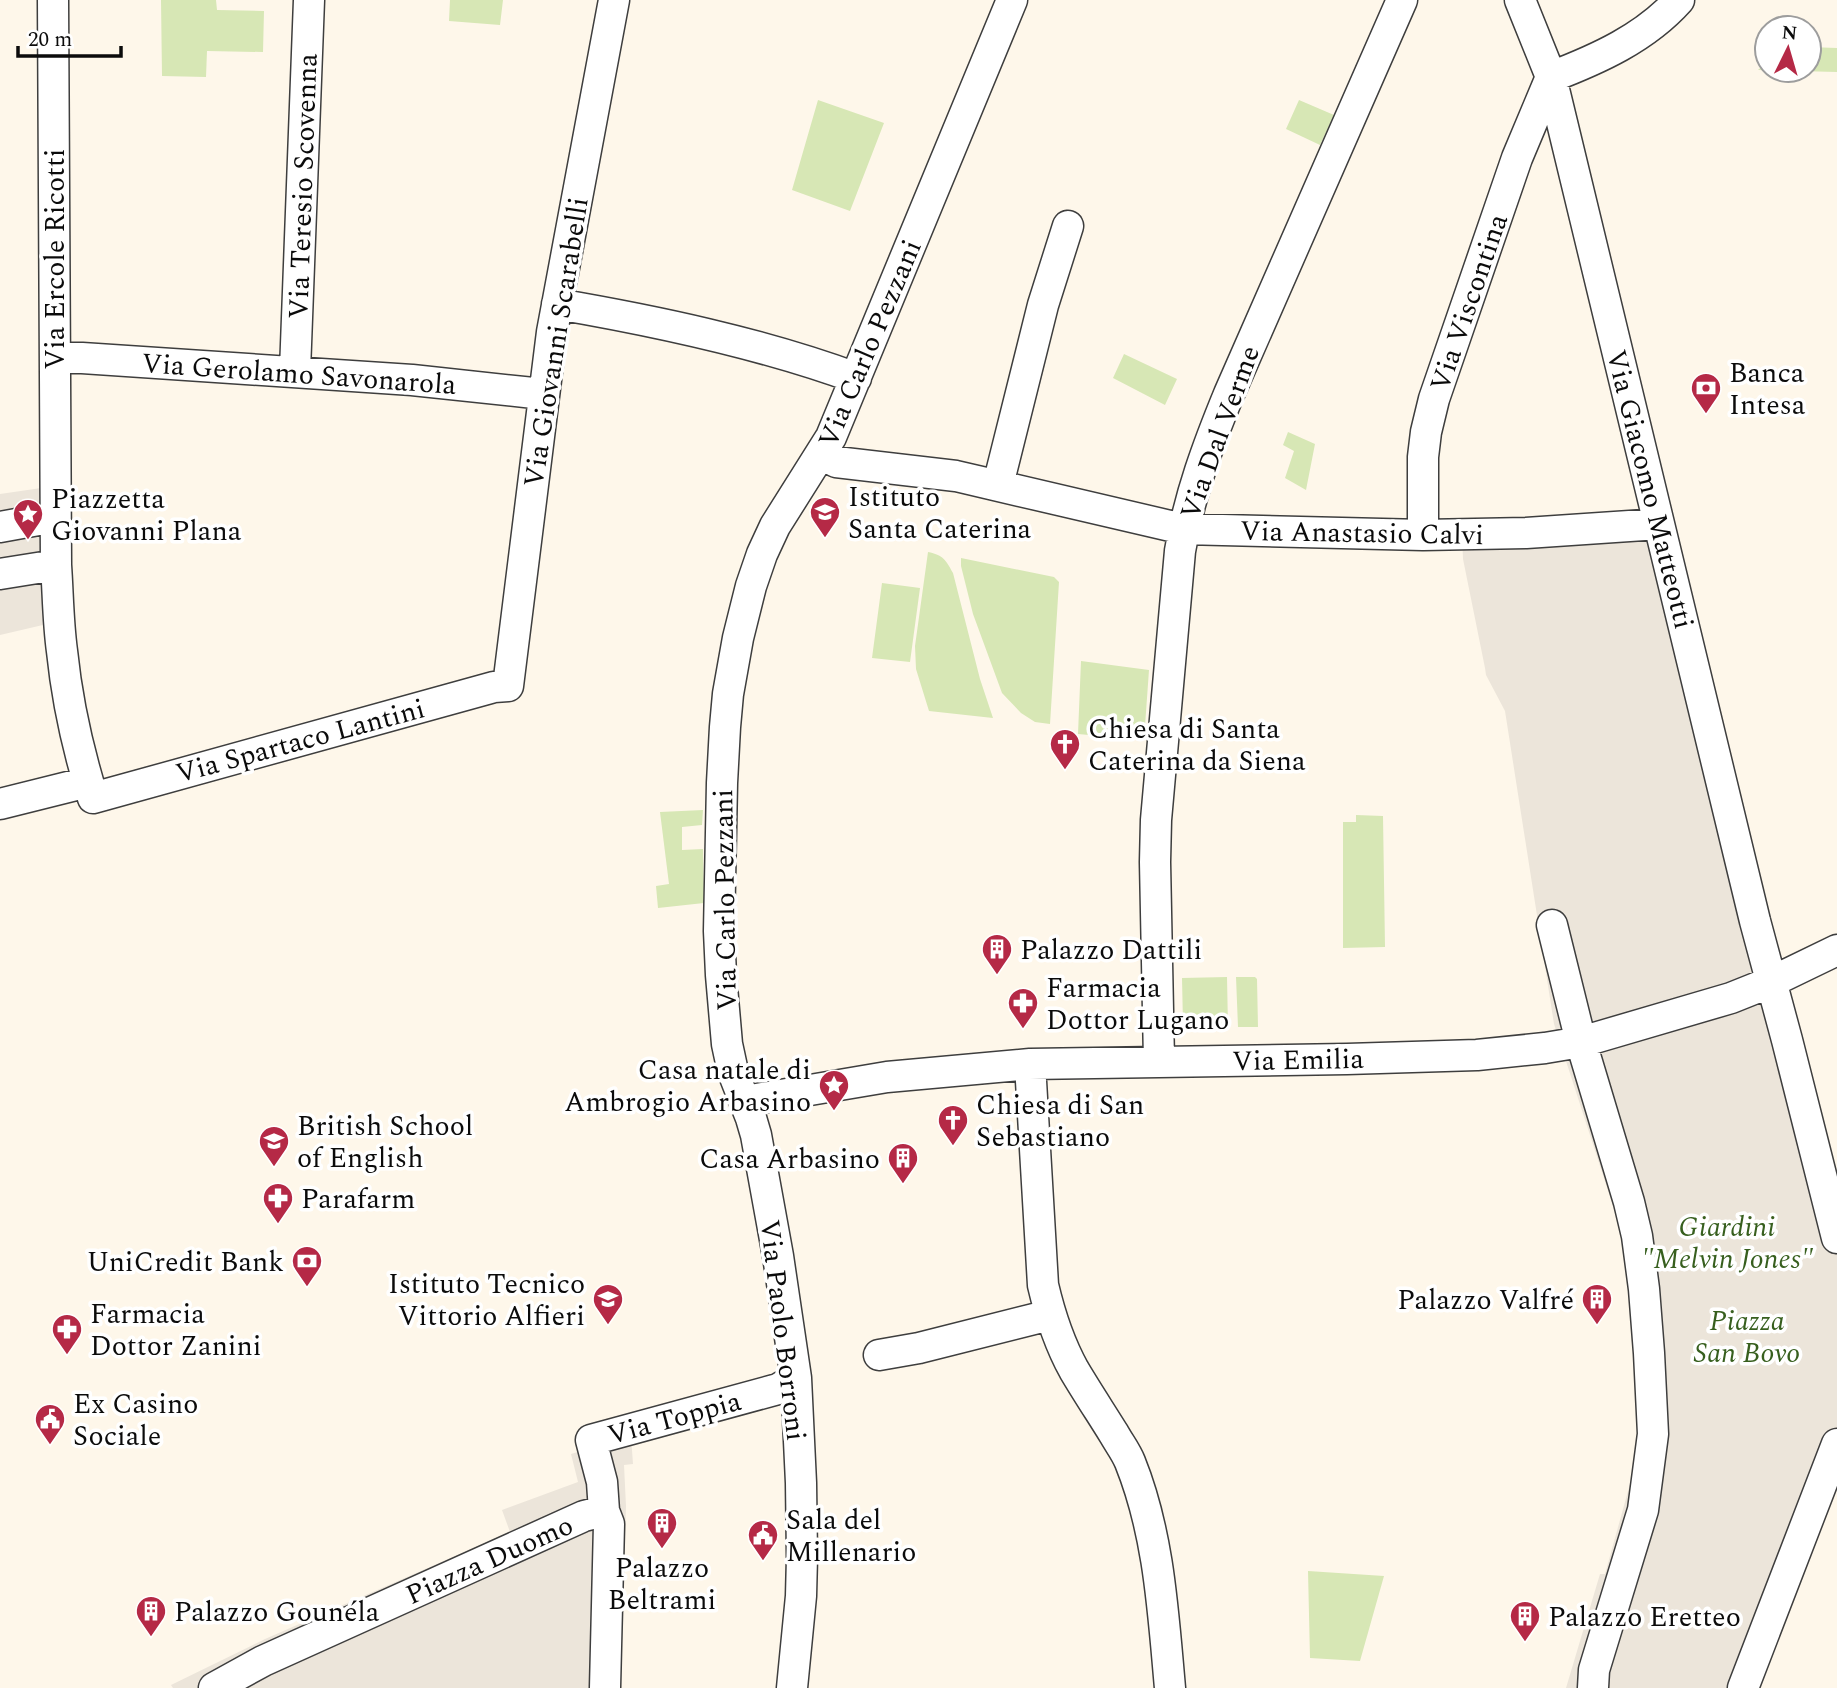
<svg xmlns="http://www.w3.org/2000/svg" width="1837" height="1688" font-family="Spectral,serif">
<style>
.green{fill:#d7e7b5}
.plaza{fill:#ece5da}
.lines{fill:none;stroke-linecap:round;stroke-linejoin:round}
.minor-casing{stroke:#3e3e3e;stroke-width:33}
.minor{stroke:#fff;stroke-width:30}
.labels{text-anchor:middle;stroke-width:7;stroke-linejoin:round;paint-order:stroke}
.street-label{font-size:28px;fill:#0b0b0b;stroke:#fff}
.poi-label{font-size:28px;fill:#0b0b0b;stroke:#fff;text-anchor:start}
.park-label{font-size:28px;font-style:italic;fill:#375f1e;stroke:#fff}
</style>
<rect width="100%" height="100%" fill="#fef7ea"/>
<path class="green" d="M 161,0 L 216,0 L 217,10 L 264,11 L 263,52 L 207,51 L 206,77 L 162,76 Z
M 450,0 L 503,0 L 500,25 L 449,21 Z
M 1809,47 L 1837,48 L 1837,72 L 1758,70 L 1767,62 L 1767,70 L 1809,70 Z
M 818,100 L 884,123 L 850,211 L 792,190 Z
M 1299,100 L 1334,115 L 1320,145 L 1286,129 Z
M 1124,354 L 1177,379 L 1165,405 L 1113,378 Z
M 1288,432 L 1315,444 L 1306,490 L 1285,478 L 1294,451 L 1283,445 Z
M 928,552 C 943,555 946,560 953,573 L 980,679 L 993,718 L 929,711 L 916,669 L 915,646 Z
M 961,558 L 1054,577 L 1059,582 L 1050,724 L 1035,722 L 1021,713 L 1002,693 L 973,614 L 961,566 Z
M 882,583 L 920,588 L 910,662 L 872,658 Z
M 1081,661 L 1149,670 L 1144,740 L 1078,734 Z
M 703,810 L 702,825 L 682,827 L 682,850 L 703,849 L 704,903 L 658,908 L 656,886 L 669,884 L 660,812 Z
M 1356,815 L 1383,816 L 1385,947 L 1343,948 L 1343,822 L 1356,822 Z
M 1227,977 L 1228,1027 L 1186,1028 L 1183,1024 L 1182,978 Z
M 1236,977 L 1255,977 L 1257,979 L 1258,1027 L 1238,1027 Z
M 1308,1571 L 1384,1576 L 1360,1661 L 1310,1658 Z"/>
<path class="plaza" d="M 55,486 L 60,621 L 0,635 L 0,494 Z
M 1659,524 L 1837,1242 L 1837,1440 L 1743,1688 L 1566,1688 L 1600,1574 L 1605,1574 L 1640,1448 L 1625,1250 L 1623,1237 L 1554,1024 L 1505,711 L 1486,675 L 1485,668 L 1463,559 L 1462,534 Z
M 631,1436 L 633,1464 L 624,1465 L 626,1506 L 623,1628 L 619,1688 L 173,1688 L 171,1685 L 265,1639 L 510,1532 L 502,1510 L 578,1482 L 571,1454 Z"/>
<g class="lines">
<g class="minor-casing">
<path id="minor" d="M 53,0 L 56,565 C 58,593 58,622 62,651 C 67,700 78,750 93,798 L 494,687 L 508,686 L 552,332 L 614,0
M 1520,0 L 1551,77 L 1755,921 L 1787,1040 L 1837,1238
M 557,304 C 656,321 761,343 856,378
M 55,357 L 82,358 L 412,380 L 543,394
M 295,371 L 309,0
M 822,454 L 836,462 L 956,476 L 1183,529 L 1423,535 L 1526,533 L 1659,524
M 998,485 L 1043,305 L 1068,226
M 0,527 L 55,517
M 1423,535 L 1423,457 L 1426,432 L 1434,399 L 1517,158 L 1551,77 C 1598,59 1645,38 1679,0
M 0,574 L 56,565
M 0,804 L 88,782
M 1552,925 L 1581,1042 L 1629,1202 L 1637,1236 L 1644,1289 L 1649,1353 L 1653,1434 L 1643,1510 L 1594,1670 L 1593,1688
M 1159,1061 L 1155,862 L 1156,820 L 1180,551 C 1189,496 1208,445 1229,394 L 1402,0
M 1030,1064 L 1043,1285 C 1050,1315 1059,1343 1074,1370 C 1087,1392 1101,1413 1114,1434 C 1119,1443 1126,1452 1130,1462 C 1159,1534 1163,1611 1170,1688
M 745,1101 L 887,1077 L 1030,1064 L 1347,1059 L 1477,1055 L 1545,1048 L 1581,1042 L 1731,998 L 1771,982 L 1837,950
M 879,1355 L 919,1348 L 1050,1315
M 604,1511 L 602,1482 L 591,1440 L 778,1389 L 796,1378
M 214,1688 L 263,1661 L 584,1516 L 604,1511 L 609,1524 L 605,1688
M 792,1688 L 801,1596 L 802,1557 L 801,1483 L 796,1378 L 778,1256 L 756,1135 L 751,1118 L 733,1072 L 727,1044 L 721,975 L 719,931 L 722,783 L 725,727 L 728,694 L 738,638 L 751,586 L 762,554 L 775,526 L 831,437 L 1012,0
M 1743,1688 L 1837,1444"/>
</g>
<use href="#minor" class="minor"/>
</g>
<defs>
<g id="bank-pin" transform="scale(1.575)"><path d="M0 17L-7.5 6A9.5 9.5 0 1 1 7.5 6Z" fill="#b52946" stroke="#fff"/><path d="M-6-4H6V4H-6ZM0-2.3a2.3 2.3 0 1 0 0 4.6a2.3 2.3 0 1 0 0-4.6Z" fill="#fff"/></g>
<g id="school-pin" transform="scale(1.575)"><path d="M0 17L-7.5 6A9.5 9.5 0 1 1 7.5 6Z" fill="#b52946" stroke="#fff"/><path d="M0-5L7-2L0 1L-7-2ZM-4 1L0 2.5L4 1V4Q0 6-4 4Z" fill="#fff"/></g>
<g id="sight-pin" transform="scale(1.575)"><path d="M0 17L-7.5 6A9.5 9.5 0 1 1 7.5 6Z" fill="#b52946" stroke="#fff"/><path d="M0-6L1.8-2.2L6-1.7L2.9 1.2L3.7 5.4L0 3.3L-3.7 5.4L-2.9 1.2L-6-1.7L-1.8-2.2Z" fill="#fff"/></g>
<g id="church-pin" transform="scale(1.575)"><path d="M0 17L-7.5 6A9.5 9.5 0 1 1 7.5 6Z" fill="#b52946" stroke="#fff"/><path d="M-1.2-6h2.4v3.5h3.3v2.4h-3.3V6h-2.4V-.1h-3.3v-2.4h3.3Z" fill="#fff"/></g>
<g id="building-pin" transform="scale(1.575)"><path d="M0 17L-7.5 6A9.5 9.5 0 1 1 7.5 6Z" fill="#b52946" stroke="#fff"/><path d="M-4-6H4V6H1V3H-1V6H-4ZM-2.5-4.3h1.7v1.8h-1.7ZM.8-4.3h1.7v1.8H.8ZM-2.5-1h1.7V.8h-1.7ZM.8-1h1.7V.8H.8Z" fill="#fff"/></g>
<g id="pharmacy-pin" transform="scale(1.575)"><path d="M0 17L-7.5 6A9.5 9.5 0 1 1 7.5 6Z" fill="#b52946" stroke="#fff"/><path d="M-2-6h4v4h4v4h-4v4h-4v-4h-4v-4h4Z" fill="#fff"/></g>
<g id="civic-pin" transform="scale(1.575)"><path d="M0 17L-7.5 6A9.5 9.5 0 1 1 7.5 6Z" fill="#b52946" stroke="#fff"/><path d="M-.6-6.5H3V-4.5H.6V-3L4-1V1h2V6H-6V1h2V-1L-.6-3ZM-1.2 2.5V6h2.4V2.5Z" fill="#fff"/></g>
</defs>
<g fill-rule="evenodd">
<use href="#bank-pin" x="1706" y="388"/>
<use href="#school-pin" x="825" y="512"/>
<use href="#sight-pin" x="28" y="514"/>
<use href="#church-pin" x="1065" y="744"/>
<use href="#building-pin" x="997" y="949"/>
<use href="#pharmacy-pin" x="1023" y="1003"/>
<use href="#sight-pin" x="834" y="1085"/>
<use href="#church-pin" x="953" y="1120"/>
<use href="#school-pin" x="274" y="1141"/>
<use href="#building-pin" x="903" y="1158"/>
<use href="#pharmacy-pin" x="278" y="1198"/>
<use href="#bank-pin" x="307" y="1261"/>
<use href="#school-pin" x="608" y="1299"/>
<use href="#building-pin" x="1597" y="1299"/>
<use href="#pharmacy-pin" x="67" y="1329"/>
<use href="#civic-pin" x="50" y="1419"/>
<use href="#building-pin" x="662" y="1523"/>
<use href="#civic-pin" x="763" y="1535"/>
<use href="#building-pin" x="151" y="1611"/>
<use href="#building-pin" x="1525" y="1616"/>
</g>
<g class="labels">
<g class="street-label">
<text transform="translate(302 186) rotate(-88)" y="10">Via Teresio Scovenna</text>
<text transform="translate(54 259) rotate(-90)" y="10">Via Ercole Ricotti</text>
<text transform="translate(1468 302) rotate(-71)" y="10">Via Viscontina</text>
<text transform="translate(555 342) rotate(-81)" y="10">Via Giovanni Scarabelli</text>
<text transform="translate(869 343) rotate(-67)" y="10">Via Carlo Pezzani</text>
<text transform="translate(299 373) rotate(4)" y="10">Via Gerolamo Savonarola</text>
<text transform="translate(1219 432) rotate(-70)" y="10">Via Dal Verme</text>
<text transform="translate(1651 489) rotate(76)" y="10">Via Giacomo Matteotti</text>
<text transform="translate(1362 532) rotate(1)" y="10">Via Anastasio Calvi</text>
<text transform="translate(300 740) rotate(-15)" y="10">Via Spartaco Lantini</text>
<text transform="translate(724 900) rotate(-91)" y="10">Via Carlo Pezzani</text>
<text transform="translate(1298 1059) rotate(-1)" y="10">Via Emilia</text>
<text transform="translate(784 1330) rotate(83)" y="10">Via Paolo Borroni</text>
<text transform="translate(674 1417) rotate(-15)" y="10">Via Toppia</text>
<text transform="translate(489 1559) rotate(-24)" y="10">Piazza Duomo</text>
</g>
<g class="poi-label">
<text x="1729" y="382">Banca<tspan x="1729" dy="32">Intesa</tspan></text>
<text x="848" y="506">Istituto<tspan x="848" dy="32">Santa Caterina</tspan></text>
<text x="51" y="508">Piazzetta<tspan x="51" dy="32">Giovanni Plana</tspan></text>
<text x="1088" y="738">Chiesa di Santa<tspan x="1088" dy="32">Caterina da Siena</tspan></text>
<text x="1020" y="959">Palazzo Dattili</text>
<text x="1046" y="997">Farmacia<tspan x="1046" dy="32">Dottor Lugano</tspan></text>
<text x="811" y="1079" text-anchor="end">Casa natale di<tspan x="811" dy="32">Ambrogio Arbasino</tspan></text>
<text x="976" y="1114">Chiesa di San<tspan x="976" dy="32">Sebastiano</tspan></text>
<text x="297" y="1135">British School<tspan x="297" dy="32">of English</tspan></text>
<text x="880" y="1168" text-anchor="end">Casa Arbasino</text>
<text x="301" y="1208">Parafarm</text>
<text x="284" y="1271" text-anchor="end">UniCredit Bank</text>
<text x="585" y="1293" text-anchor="end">Istituto Tecnico<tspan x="585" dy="32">Vittorio Alfieri</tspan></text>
<text x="1574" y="1309" text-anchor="end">Palazzo Valfré</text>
<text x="90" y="1323">Farmacia<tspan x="90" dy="32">Dottor Zanini</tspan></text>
<text x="73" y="1413">Ex Casino<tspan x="73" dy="32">Sociale</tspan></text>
<text x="786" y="1529">Sala del<tspan x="786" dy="32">Millenario</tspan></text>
<text x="662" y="1577" text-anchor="middle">Palazzo<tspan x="662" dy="32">Beltrami</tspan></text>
<text x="174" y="1621">Palazzo Gounéla</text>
<text x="1548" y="1626">Palazzo Eretteo</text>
</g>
<g class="park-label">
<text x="1727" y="1236">Giardini<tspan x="1727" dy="32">"Melvin Jones"</tspan></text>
<text x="1747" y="1330">Piazza<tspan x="1747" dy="32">San Bovo</tspan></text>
</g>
</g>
<g transform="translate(1788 49) rotate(5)"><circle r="33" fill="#ffffff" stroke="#9d9d9d" stroke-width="2"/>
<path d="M0-5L12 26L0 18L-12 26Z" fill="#b52946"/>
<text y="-10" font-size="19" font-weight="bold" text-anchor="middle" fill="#0b0b0b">N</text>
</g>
<path d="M18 46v10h103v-10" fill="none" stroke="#0b0b0b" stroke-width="3.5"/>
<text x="28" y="46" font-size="21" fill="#0b0b0b" stroke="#ffffff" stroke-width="5" paint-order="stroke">20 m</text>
</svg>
